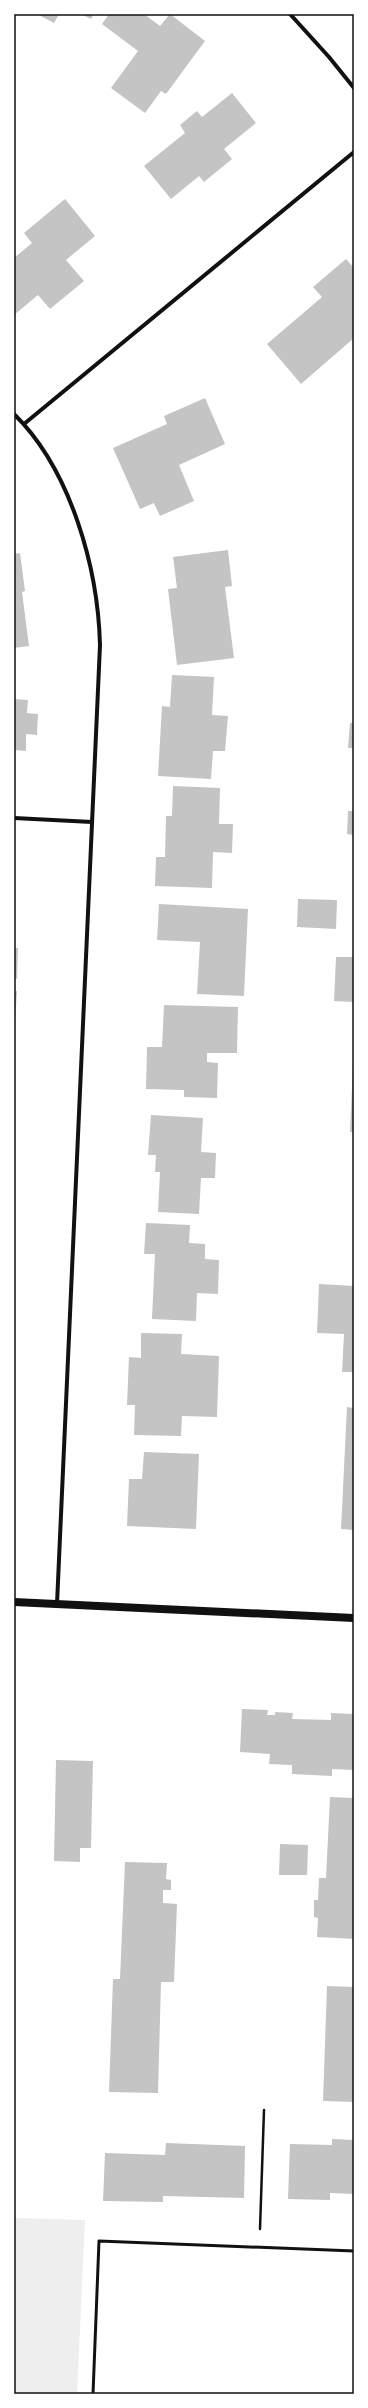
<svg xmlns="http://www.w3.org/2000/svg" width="368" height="2408" font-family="'Public Sans',sans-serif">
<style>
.green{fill:#eee}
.building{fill:#c4c4c4}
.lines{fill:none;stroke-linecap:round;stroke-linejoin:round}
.path{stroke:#111;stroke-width:2.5}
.service{stroke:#111;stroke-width:3}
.minor{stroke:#111;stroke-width:4}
.secondary{stroke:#111;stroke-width:8}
.neatline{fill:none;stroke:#111;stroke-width:1.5}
</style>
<rect width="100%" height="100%" fill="#fff"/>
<path class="green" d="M 14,2218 L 85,2220 L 77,2394 L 14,2394 Z"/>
<path class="building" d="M 37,14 L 59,14 L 54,23 Z
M 81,14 L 94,14 L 91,19 Z
M 109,14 L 144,14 L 160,26 L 170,14 L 205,41 L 166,94 L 161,91 L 145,113 L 111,88 L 138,51 L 102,24 Z
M 232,93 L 256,123 L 224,149 L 232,159 L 204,182 L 199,176 L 171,199 L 144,166 L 185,133 L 180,125 L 197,111 L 202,117 Z
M 65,199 L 95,236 L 66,260 L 84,281 L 50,309 L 38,295 L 14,315 L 14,258 L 32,243 L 24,233 Z
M 346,259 L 354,268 L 354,338 L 301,384 L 267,344 L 322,297 L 313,287 Z
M 205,398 L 225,444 L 179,465 L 194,501 L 160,516 L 154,503 L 140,509 L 113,448 L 167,424 L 164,416 Z
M 228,550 L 232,586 L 225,587 L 234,658 L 177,665 L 168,589 L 177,588 L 173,557 Z
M 20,553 L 25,591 L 22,592 L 29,646 L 14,648 L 14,554 Z
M 172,675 L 214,677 L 212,715 L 228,716 L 225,751 L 213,751 L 211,779 L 158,776 L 162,706 L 170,707 Z
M 14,699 L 28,700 L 27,713 L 38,714 L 37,735 L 26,734 L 26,751 L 14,750 Z
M 350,723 L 354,723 L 354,748 L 348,748 Z
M 173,786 L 220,788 L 219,824 L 233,824 L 232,853 L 213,852 L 212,888 L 155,886 L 156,857 L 165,857 L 166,816 L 172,816 Z
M 348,811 L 354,811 L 354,835 L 347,834 Z
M 298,899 L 337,900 L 336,929 L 297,927 Z
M 159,904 L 248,909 L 244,996 L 197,994 L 200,942 L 157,940 Z
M 14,948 L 18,948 L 17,979 L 14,979 Z
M 336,957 L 354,957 L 354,1002 L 334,1001 Z
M 14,991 L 17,991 L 15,1022 L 14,1022 Z
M 164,1005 L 238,1007 L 237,1053 L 207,1053 L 207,1062 L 218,1063 L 217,1098 L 184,1097 L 184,1090 L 146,1089 L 147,1047 L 162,1047 Z
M 353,1064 L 354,1064 L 354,1132 L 350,1132 Z
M 151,1115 L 203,1118 L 201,1152 L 216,1153 L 215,1178 L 201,1178 L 199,1214 L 158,1212 L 160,1172 L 155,1172 L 156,1155 L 148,1155 Z
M 146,1223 L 190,1225 L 189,1243 L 205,1244 L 205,1259 L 219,1260 L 218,1294 L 197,1293 L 196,1321 L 152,1319 L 155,1254 L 144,1254 Z
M 319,1284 L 354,1286 L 354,1372 L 342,1372 L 344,1334 L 317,1333 Z
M 141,1333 L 182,1334 L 181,1354 L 219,1356 L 217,1417 L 182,1416 L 181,1436 L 134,1435 L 135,1405 L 127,1405 L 129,1357 L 141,1358 Z
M 347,1407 L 354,1408 L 354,1530 L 341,1529 Z
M 144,1452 L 199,1454 L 196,1529 L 127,1526 L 129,1479 L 142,1479 Z
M 242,1709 L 268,1710 L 267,1715 L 275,1715 L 275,1712 L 293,1713 L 292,1719 L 331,1720 L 331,1713 L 354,1714 L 354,1770 L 332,1769 L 332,1776 L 292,1774 L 292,1765 L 269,1764 L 270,1754 L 240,1752 Z
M 56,1760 L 93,1761 L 91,1848 L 80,1848 L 80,1862 L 54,1861 Z
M 330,1797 L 354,1798 L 354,1939 L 317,1937 L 318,1918 L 314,1917 L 314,1900 L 318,1900 L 319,1878 L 326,1878 Z
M 280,1844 L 308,1845 L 307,1875 L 279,1875 Z
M 125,1862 L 167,1863 L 166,1879 L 171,1880 L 171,1890 L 163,1890 L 163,1903 L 177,1904 L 174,1982 L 161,1982 L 158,2093 L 109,2092 L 113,1979 L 120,1979 Z
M 327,1986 L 354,1987 L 354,2102 L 323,2101 Z
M 332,2139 L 354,2140 L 354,2194 L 330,2193 L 330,2200 L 288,2199 L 290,2144 L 332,2145 Z
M 166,2143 L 245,2146 L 244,2198 L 163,2196 L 163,2202 L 103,2201 L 105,2153 L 165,2155 Z"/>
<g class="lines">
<path class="path" d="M 260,2229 L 264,2110"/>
<path class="service" d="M 93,2394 L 99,2241 L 354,2251"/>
<path class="minor" d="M 290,14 L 329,57 L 354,88
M 14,414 C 71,470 98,568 100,645 L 57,1604
M 24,424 L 354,152
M 14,818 L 92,822"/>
<path class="secondary" d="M 14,1602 L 354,1618"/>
</g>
<rect width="368" height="2408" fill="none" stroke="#ffffff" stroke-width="30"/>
<rect x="15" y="15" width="338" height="2378" class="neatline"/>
</svg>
